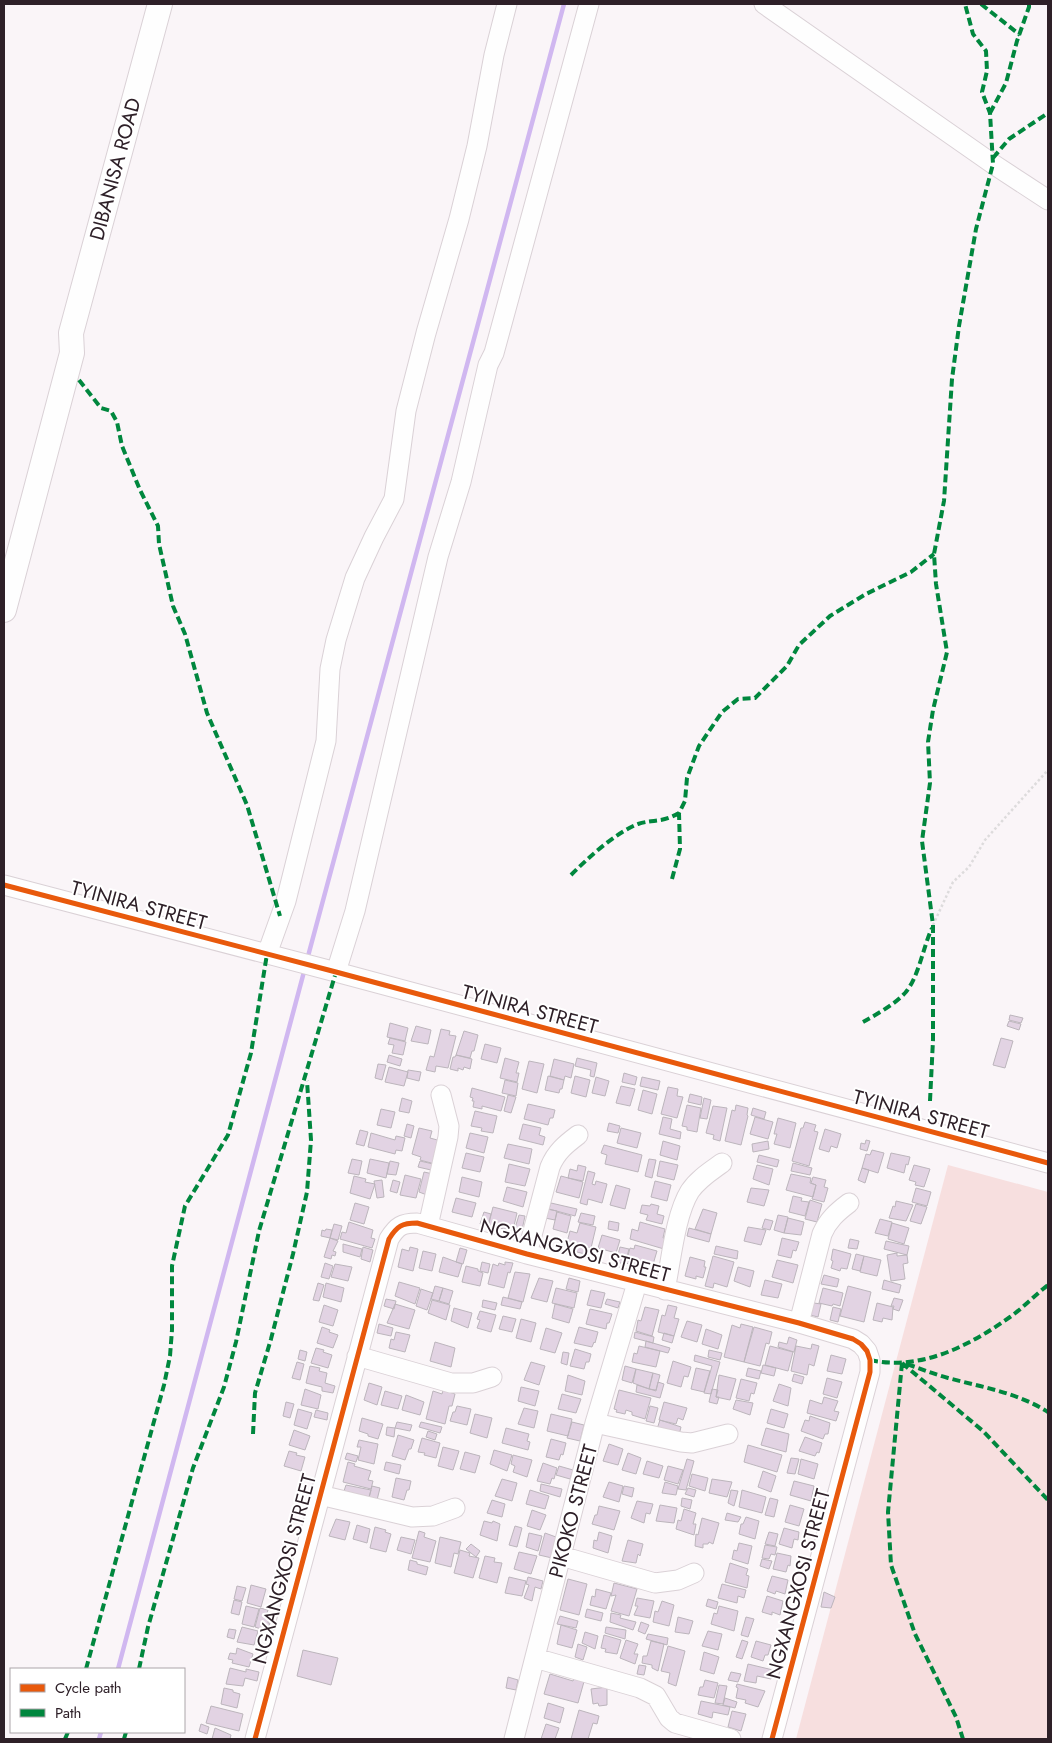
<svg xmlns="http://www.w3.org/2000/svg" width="1052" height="1743" font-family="Jost,sans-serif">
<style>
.green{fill:#f7dfdf}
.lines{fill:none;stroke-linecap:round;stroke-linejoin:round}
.stream{stroke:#d0b7f0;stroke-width:4.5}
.building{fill:#e2d3e3;stroke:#bcb5bc}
.minor-casing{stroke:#dad1d6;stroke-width:21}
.major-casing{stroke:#dad1d6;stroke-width:26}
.path{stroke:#dddbdc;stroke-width:2.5;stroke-dasharray:2.5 2.5;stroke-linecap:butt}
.minor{stroke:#fefefe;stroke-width:19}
.major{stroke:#fefefe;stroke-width:24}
.quiet{stroke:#00873e;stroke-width:4;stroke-dasharray:8 4;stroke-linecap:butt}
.cycleway-casing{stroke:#fff;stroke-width:8}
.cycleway{stroke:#e8590c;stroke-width:5}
.labels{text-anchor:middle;stroke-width:4;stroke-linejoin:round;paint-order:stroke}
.street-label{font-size:20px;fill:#2e2028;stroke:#fff}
</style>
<rect width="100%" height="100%" fill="#faf5f8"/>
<path class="green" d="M 948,1165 L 1048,1192 L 1048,1739 L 796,1739 Z"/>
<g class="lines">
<path class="stream" d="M 307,960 L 564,4
M 118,1669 L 305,968
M 99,1739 L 101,1732"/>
</g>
<path class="building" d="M 1010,1015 L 1023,1018 L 1021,1023 L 1009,1020 Z
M 1009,1021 L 1021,1024 L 1019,1030 L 1007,1026 Z
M 390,1023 L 408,1028 L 405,1041 L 387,1037 Z
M 416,1026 L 431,1030 L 428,1044 L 411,1041 Z
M 441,1029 L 450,1031 L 449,1035 L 456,1036 L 448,1068 L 436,1066 L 435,1072 L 426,1070 L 430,1056 L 434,1057 Z
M 464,1031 L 478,1035 L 474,1051 L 472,1051 L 470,1058 L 456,1055 Z
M 390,1038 L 406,1042 L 403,1055 L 392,1053 L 394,1045 L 388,1044 Z
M 1001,1038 L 1013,1041 L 1005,1068 L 993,1065 Z
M 485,1044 L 501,1048 L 497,1063 L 481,1059 Z
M 389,1055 L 402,1059 L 400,1066 L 387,1062 Z
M 456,1055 L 472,1059 L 470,1069 L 464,1067 L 463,1070 L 458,1068 L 458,1071 L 450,1069 L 453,1057 L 455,1057 Z
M 505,1058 L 519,1062 L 516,1073 L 519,1073 L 517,1082 L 500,1078 Z
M 577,1058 L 597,1063 L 594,1077 L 590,1076 L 591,1070 L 575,1066 Z
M 554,1059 L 574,1064 L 571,1078 L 565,1076 L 564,1080 L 550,1076 Z
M 529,1061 L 544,1064 L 537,1093 L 522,1089 Z
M 378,1064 L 386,1065 L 382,1080 L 375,1078 Z
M 389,1067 L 408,1072 L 404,1086 L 385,1082 Z
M 408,1070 L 421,1072 L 419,1081 L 407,1078 Z
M 624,1073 L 637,1077 L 635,1085 L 622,1082 Z
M 548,1076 L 564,1080 L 562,1089 L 560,1089 L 559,1093 L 545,1090 Z
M 575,1076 L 590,1080 L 586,1097 L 571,1093 Z
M 596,1077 L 609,1081 L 605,1096 L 592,1093 Z
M 642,1077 L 660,1081 L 658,1090 L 640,1086 Z
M 505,1080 L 518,1083 L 516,1096 L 502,1093 Z
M 621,1086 L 635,1089 L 630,1106 L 616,1103 Z
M 668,1087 L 678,1089 L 677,1096 L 683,1097 L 677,1118 L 661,1114 Z
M 472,1088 L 505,1097 L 501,1111 L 482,1106 L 482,1109 L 473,1107 L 474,1101 L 472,1101 L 473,1098 L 470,1097 Z
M 643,1090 L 657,1094 L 652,1114 L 638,1110 Z
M 690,1094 L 702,1097 L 701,1105 L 688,1102 Z
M 508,1095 L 516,1097 L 511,1113 L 504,1111 Z
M 402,1098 L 412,1101 L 409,1113 L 399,1111 Z
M 704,1098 L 711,1100 L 707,1119 L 700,1118 Z
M 528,1104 L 555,1110 L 553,1118 L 550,1118 L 548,1125 L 524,1119 Z
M 687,1105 L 701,1108 L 697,1132 L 687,1130 L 687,1127 L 682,1126 Z
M 736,1105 L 748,1108 L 747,1115 L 748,1116 L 741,1145 L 725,1141 L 732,1110 L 735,1111 Z
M 713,1106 L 727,1108 L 720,1141 L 713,1139 L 714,1135 L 706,1133 Z
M 753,1108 L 766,1112 L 764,1119 L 751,1115 Z
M 381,1109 L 395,1112 L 391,1128 L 377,1125 Z
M 475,1111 L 497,1116 L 493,1133 L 481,1131 L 482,1128 L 471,1126 Z
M 663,1117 L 672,1119 L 670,1129 L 681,1132 L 680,1139 L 659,1134 Z
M 755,1117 L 773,1122 L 768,1139 L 750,1134 Z
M 778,1118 L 796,1123 L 790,1148 L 774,1144 L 777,1134 L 774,1134 Z
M 805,1122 L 816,1125 L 814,1131 L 818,1132 L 809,1166 L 792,1161 L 801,1128 L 803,1128 Z
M 609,1123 L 620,1126 L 618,1133 L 607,1131 Z
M 407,1124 L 414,1126 L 411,1138 L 404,1136 Z
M 523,1124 L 541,1128 L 539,1135 L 545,1137 L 543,1145 L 519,1139 Z
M 419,1128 L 432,1131 L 430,1138 L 441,1141 L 435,1164 L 420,1160 L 421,1157 L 412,1154 Z
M 621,1128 L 641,1133 L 637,1148 L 617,1143 Z
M 825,1129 L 841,1134 L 837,1148 L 831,1146 L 829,1152 L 819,1149 Z
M 360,1130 L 368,1132 L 364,1146 L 356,1144 Z
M 371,1133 L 395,1140 L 396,1136 L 405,1138 L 402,1151 L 396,1150 L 395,1154 L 368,1147 Z
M 470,1133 L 488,1137 L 484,1153 L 466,1148 Z
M 866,1140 L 870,1141 L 867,1151 L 860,1149 L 861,1143 L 865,1144 Z
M 663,1141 L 680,1146 L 677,1160 L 660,1155 Z
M 768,1141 L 769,1149 L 753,1152 L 752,1144 Z
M 508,1144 L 532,1149 L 529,1164 L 504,1158 Z
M 604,1145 L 642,1155 L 638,1172 L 605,1164 L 607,1155 L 601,1153 Z
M 872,1150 L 884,1153 L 878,1173 L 862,1168 L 866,1154 L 870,1155 Z
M 466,1153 L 484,1157 L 480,1172 L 462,1168 Z
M 891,1153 L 910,1157 L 908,1165 L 906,1164 L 904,1173 L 887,1168 Z
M 759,1155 L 779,1160 L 777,1167 L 757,1162 Z
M 352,1159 L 362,1161 L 359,1175 L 348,1173 Z
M 370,1159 L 389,1163 L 386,1178 L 367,1173 Z
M 649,1159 L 656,1160 L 652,1178 L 645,1176 Z
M 390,1161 L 399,1163 L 396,1175 L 387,1174 Z
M 420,1161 L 433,1164 L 431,1170 L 418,1167 Z
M 660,1161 L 678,1165 L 674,1180 L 657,1176 Z
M 793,1163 L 812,1168 L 810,1175 L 791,1171 Z
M 509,1164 L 530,1169 L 525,1186 L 505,1182 Z
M 578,1165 L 586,1167 L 583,1181 L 568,1178 L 570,1169 L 577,1171 Z
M 757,1165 L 773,1169 L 769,1185 L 753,1179 Z
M 914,1165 L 930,1169 L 924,1187 L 915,1185 L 916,1182 L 909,1180 Z
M 862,1168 L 869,1170 L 865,1183 L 858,1180 Z
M 588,1171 L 595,1173 L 592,1184 L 595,1185 L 596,1181 L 607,1184 L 602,1203 L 588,1199 L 587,1205 L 580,1203 Z
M 424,1172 L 433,1174 L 427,1195 L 419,1192 Z
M 791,1174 L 811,1178 L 810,1183 L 816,1185 L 813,1197 L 786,1190 Z
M 405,1175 L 421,1179 L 416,1198 L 400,1195 Z
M 354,1176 L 366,1179 L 365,1182 L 375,1184 L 370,1199 L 350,1193 Z
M 561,1176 L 583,1182 L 579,1198 L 556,1192 Z
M 462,1177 L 482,1182 L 479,1197 L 459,1192 Z
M 813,1177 L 826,1180 L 824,1187 L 828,1188 L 824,1202 L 812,1199 L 816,1185 L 811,1183 Z
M 382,1180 L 384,1197 L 377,1198 L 374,1181 Z
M 393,1180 L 400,1182 L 397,1193 L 390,1191 Z
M 655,1181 L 671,1185 L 667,1201 L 651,1197 Z
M 616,1185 L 630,1189 L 625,1209 L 610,1205 Z
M 507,1187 L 527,1192 L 523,1207 L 503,1201 Z
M 751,1188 L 769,1190 L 764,1206 L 747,1202 Z
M 916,1188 L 931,1192 L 927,1206 L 912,1202 Z
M 793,1196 L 802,1198 L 801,1201 L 809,1202 L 805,1216 L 789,1212 Z
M 456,1198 L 476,1203 L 472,1217 L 452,1212 Z
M 810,1200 L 822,1204 L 817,1222 L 805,1219 Z
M 896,1201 L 913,1205 L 906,1221 L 889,1218 L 893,1206 L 895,1207 Z
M 355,1203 L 369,1207 L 364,1224 L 350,1220 Z
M 551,1203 L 577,1209 L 575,1216 L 549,1209 Z
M 651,1204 L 659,1206 L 657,1214 L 664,1216 L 662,1224 L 646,1220 L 648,1215 L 640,1213 L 642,1205 L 650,1206 Z
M 916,1204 L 927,1207 L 921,1224 L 910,1221 Z
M 493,1207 L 517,1213 L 513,1230 L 498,1228 L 498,1230 L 488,1227 Z
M 547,1209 L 557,1211 L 555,1220 L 545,1218 Z
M 703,1209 L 717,1213 L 711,1234 L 695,1229 Z
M 484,1212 L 491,1214 L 488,1226 L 480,1224 Z
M 557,1212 L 571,1216 L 567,1233 L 553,1229 Z
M 581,1213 L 595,1216 L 593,1225 L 578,1222 Z
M 519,1215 L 525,1216 L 522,1230 L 515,1228 Z
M 778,1215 L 788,1217 L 784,1233 L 774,1230 Z
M 788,1218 L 804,1222 L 801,1235 L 784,1233 Z
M 765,1219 L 773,1221 L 770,1230 L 762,1228 Z
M 880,1219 L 892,1222 L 888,1236 L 875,1233 Z
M 609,1221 L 619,1223 L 618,1231 L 608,1229 Z
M 349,1222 L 373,1230 L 371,1238 L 375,1239 L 372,1248 L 340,1239 L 342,1232 L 346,1233 Z
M 640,1222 L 665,1229 L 663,1238 L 667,1238 L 664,1249 L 630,1239 L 632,1229 L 638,1231 Z
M 580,1223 L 596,1227 L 591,1248 L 587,1247 L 585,1254 L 573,1251 L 574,1248 L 566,1246 L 570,1231 L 577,1233 Z
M 892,1223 L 909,1228 L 904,1244 L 888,1239 Z
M 334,1224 L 342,1226 L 338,1240 L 330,1238 Z
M 748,1227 L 766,1230 L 761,1245 L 744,1241 Z
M 689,1228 L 711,1234 L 709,1242 L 687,1236 Z
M 326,1229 L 332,1230 L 330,1238 L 321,1236 L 322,1230 L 325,1231 Z
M 602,1235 L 620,1240 L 616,1253 L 598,1248 Z
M 330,1238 L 338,1241 L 333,1251 L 336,1252 L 335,1256 L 332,1255 L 331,1259 L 324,1257 Z
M 782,1238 L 799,1242 L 796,1251 L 793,1250 L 791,1258 L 778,1255 Z
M 850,1239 L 859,1241 L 857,1249 L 848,1248 Z
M 886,1241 L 909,1246 L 907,1255 L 884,1249 Z
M 343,1244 L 362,1249 L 360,1257 L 343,1252 Z
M 635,1245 L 657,1251 L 651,1271 L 626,1263 L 630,1248 L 634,1249 Z
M 716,1246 L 738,1251 L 737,1259 L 714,1254 Z
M 363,1247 L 373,1250 L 370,1262 L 361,1259 Z
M 410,1247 L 418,1249 L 413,1271 L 398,1267 L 402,1249 L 409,1251 Z
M 620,1247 L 629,1249 L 625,1264 L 616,1262 Z
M 460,1248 L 467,1250 L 463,1264 L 456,1262 Z
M 833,1249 L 851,1254 L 847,1269 L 841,1268 L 840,1271 L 831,1268 L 833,1261 L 831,1260 Z
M 423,1251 L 436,1254 L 432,1271 L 419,1268 Z
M 897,1253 L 897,1256 L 907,1255 L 908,1263 L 903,1264 L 905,1279 L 891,1281 L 887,1255 Z
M 856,1254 L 864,1256 L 860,1271 L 852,1269 Z
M 713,1256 L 734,1262 L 727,1287 L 714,1283 L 713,1288 L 705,1286 Z
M 864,1256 L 881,1260 L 877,1276 L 860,1272 Z
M 443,1257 L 462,1264 L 458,1277 L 439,1272 Z
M 690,1257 L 705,1261 L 704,1267 L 706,1267 L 703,1278 L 696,1276 L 696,1279 L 685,1276 Z
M 777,1260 L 798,1265 L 793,1283 L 772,1277 Z
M 482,1262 L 490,1264 L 488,1273 L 480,1271 Z
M 505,1262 L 513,1263 L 510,1273 L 508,1272 L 504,1288 L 488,1284 L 493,1264 L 498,1266 L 499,1263 L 505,1265 Z
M 325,1263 L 333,1266 L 329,1279 L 321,1277 Z
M 335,1264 L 352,1267 L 348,1281 L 331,1277 Z
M 466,1266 L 478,1269 L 478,1271 L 483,1273 L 480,1286 L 462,1282 Z
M 738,1267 L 754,1271 L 750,1287 L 734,1281 Z
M 515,1272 L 530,1274 L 523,1302 L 508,1298 Z
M 824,1275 L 839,1279 L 837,1287 L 821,1284 Z
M 539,1278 L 553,1281 L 547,1302 L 531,1298 Z
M 569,1278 L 580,1281 L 578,1292 L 566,1289 Z
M 765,1280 L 782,1284 L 778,1298 L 761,1295 Z
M 884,1280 L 901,1285 L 899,1293 L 882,1289 Z
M 399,1282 L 420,1288 L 415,1304 L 395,1296 Z
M 318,1283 L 324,1285 L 319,1301 L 313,1300 Z
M 326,1283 L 344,1288 L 341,1302 L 323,1297 Z
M 435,1286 L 443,1288 L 439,1301 L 431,1299 Z
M 848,1286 L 871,1292 L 864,1322 L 840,1316 Z
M 443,1288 L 453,1291 L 449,1304 L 439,1301 Z
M 556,1288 L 577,1293 L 574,1308 L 552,1303 Z
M 823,1288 L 843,1293 L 840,1306 L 833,1304 L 832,1306 L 819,1303 Z
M 421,1289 L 433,1293 L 427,1310 L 416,1306 Z
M 591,1290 L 605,1293 L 601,1308 L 587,1305 Z
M 503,1297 L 522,1302 L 520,1309 L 501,1305 Z
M 894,1298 L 903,1300 L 899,1311 L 893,1309 L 894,1306 L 891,1306 Z
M 386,1299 L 396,1301 L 394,1309 L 384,1306 Z
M 607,1299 L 620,1302 L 618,1308 L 605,1304 Z
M 432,1300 L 450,1305 L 446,1320 L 428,1313 Z
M 483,1300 L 497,1303 L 495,1310 L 482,1307 Z
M 814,1303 L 821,1304 L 818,1317 L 810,1315 Z
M 877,1303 L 893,1307 L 892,1320 L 883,1318 L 882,1322 L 873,1320 Z
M 395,1304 L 415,1310 L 409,1329 L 387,1323 Z
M 555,1304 L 573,1309 L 569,1323 L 552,1318 Z
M 324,1305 L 338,1310 L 333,1326 L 319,1322 Z
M 668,1305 L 677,1307 L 674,1318 L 679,1319 L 674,1336 L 658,1332 L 662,1315 L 665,1316 Z
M 645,1307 L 659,1310 L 652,1336 L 636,1331 L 638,1320 L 641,1321 Z
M 833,1307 L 841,1309 L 838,1322 L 830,1320 Z
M 454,1308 L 472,1313 L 468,1328 L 451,1321 Z
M 590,1309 L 612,1314 L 609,1323 L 607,1323 L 606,1329 L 586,1324 Z
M 480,1311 L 496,1315 L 491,1332 L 477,1328 L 480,1320 L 477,1319 Z
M 503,1316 L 516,1319 L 512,1332 L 499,1329 Z
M 521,1319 L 536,1323 L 531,1342 L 516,1338 Z
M 687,1321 L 702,1325 L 697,1342 L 681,1337 Z
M 379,1324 L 393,1328 L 391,1336 L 377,1333 Z
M 741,1324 L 753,1327 L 744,1362 L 724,1357 L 732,1325 L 740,1328 Z
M 322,1327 L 330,1330 L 329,1332 L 338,1335 L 333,1348 L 317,1343 Z
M 579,1327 L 598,1332 L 595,1343 L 594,1342 L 592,1347 L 574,1343 Z
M 754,1327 L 772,1332 L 769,1344 L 766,1343 L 760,1366 L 744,1362 Z
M 546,1328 L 562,1333 L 555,1353 L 540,1349 Z
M 706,1329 L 722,1335 L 718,1349 L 702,1344 Z
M 396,1332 L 410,1335 L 405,1352 L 389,1348 L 391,1339 L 394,1340 Z
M 635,1332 L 654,1337 L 653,1343 L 634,1338 Z
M 664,1333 L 674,1336 L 672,1343 L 662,1340 Z
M 789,1337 L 797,1340 L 794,1352 L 778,1347 L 779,1342 L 787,1344 Z
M 646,1341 L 670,1348 L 668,1353 L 645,1347 Z
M 435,1342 L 455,1348 L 451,1367 L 430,1361 Z
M 812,1344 L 819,1346 L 814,1366 L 809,1364 L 807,1375 L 791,1371 L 796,1346 L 811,1349 Z
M 639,1346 L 660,1351 L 656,1367 L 632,1362 L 634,1353 L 637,1354 Z
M 770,1346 L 793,1352 L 788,1371 L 765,1365 Z
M 316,1348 L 324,1350 L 323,1352 L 332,1355 L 328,1368 L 311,1363 Z
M 575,1349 L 591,1354 L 589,1362 L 586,1362 L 584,1369 L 570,1366 Z
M 300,1350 L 307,1352 L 305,1361 L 298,1359 Z
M 709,1350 L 722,1353 L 720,1360 L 708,1357 Z
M 563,1352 L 569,1353 L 567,1365 L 561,1363 Z
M 695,1355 L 720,1362 L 711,1394 L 704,1393 L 712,1366 L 694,1361 Z
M 831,1355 L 846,1359 L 842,1374 L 827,1371 Z
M 673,1361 L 691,1367 L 688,1377 L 684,1376 L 681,1387 L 667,1383 Z
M 297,1362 L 304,1364 L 300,1380 L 292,1378 Z
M 531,1362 L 545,1366 L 539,1385 L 524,1380 Z
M 763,1365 L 776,1368 L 774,1376 L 761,1373 Z
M 310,1366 L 320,1368 L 319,1371 L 327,1373 L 325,1383 L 335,1386 L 333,1393 L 322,1391 L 322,1387 L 306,1383 Z
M 625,1366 L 636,1369 L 632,1383 L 622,1380 Z
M 696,1368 L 710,1371 L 704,1392 L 691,1389 Z
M 748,1368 L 761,1371 L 759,1379 L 746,1376 Z
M 636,1369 L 653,1373 L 649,1389 L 633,1383 Z
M 653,1373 L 660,1375 L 656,1390 L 649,1389 Z
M 794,1374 L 804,1377 L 802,1384 L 792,1381 Z
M 568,1375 L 585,1381 L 582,1395 L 565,1391 Z
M 719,1375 L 736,1379 L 730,1400 L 716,1397 Z
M 827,1378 L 842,1382 L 837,1398 L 823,1394 Z
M 741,1379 L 757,1383 L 754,1394 L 751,1393 L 749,1401 L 736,1398 Z
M 658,1382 L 664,1384 L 660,1398 L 636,1392 L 637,1385 L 656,1391 Z
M 369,1383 L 382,1387 L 377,1405 L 364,1400 Z
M 779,1384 L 791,1388 L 788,1406 L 773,1401 Z
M 521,1387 L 539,1391 L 535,1406 L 518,1401 Z
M 305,1389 L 321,1395 L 318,1409 L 301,1405 Z
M 712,1389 L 718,1390 L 716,1397 L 719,1397 L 717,1404 L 709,1402 Z
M 443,1390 L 455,1394 L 452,1406 L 449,1406 L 445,1424 L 426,1419 L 433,1391 L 442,1394 Z
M 619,1390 L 651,1398 L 645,1419 L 632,1415 L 632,1412 L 626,1410 L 625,1414 L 616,1412 L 617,1410 L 614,1409 Z
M 385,1391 L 402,1396 L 398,1409 L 381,1405 Z
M 562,1394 L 581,1399 L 576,1413 L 558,1409 Z
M 406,1395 L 424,1402 L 420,1415 L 402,1410 Z
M 824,1397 L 838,1401 L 834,1411 L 839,1412 L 836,1421 L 807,1413 L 810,1400 L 822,1404 Z
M 736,1400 L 753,1403 L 750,1415 L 733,1409 Z
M 286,1402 L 294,1404 L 290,1418 L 283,1416 Z
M 664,1402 L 687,1408 L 683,1420 L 678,1418 L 676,1424 L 659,1420 Z
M 457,1406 L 471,1409 L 467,1425 L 450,1421 L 453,1412 L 455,1412 Z
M 650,1406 L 658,1408 L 654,1423 L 646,1421 Z
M 524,1408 L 538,1411 L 534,1428 L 518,1424 Z
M 298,1409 L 312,1413 L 307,1429 L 294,1425 Z
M 771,1409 L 788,1414 L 784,1428 L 767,1423 Z
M 316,1410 L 328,1413 L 327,1420 L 314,1417 Z
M 475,1414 L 492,1418 L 487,1438 L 470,1433 Z
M 551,1414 L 572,1419 L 568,1436 L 547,1431 Z
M 810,1416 L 830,1423 L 828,1434 L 825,1434 L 823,1439 L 801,1431 L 805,1420 L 809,1421 Z
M 362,1418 L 383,1424 L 378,1439 L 368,1436 L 368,1434 L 359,1431 Z
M 660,1420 L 681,1427 L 679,1435 L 657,1429 Z
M 397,1422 L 412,1425 L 410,1431 L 395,1428 Z
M 421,1422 L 442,1427 L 440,1433 L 419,1427 Z
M 572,1422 L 584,1425 L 580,1441 L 567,1438 Z
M 387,1427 L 395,1428 L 394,1437 L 386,1435 Z
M 506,1428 L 529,1434 L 527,1441 L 530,1442 L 528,1450 L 502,1443 Z
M 766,1428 L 789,1434 L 786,1452 L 761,1445 Z
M 294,1430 L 310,1436 L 305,1450 L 289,1445 Z
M 428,1431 L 437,1434 L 435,1440 L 426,1437 Z
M 398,1435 L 414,1440 L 411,1449 L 409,1449 L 405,1460 L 392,1456 Z
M 805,1437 L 822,1443 L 819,1453 L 817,1452 L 815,1456 L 799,1451 Z
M 422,1438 L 440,1443 L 436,1458 L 424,1455 L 425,1453 L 418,1452 Z
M 551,1439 L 566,1443 L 563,1455 L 561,1454 L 559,1460 L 546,1457 Z
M 359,1440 L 378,1444 L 374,1464 L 358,1460 L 361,1447 L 357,1447 Z
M 609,1444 L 623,1449 L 618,1465 L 603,1461 Z
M 748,1445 L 782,1455 L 777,1472 L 744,1462 Z
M 443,1447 L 459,1451 L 453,1470 L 438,1466 Z
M 494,1450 L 512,1455 L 507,1471 L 490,1464 Z
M 289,1451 L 297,1453 L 296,1455 L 305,1457 L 301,1471 L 284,1466 Z
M 465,1452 L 480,1456 L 475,1473 L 460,1469 Z
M 347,1453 L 358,1456 L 356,1462 L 345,1459 Z
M 628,1453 L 641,1458 L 636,1474 L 622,1470 Z
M 513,1455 L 532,1460 L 527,1477 L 513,1472 L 515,1466 L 511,1464 Z
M 791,1458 L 799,1459 L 795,1474 L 787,1473 Z
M 687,1459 L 694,1461 L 686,1490 L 678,1489 Z
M 801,1459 L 818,1464 L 814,1479 L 798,1474 Z
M 647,1461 L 663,1466 L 659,1478 L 643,1474 Z
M 348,1462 L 355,1464 L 354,1466 L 371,1471 L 368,1480 L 373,1481 L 371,1489 L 343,1482 Z
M 386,1462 L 401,1465 L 399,1474 L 384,1470 Z
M 543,1463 L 557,1468 L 554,1479 L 552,1478 L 550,1484 L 537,1481 Z
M 559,1466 L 573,1470 L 570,1479 L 556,1475 Z
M 668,1466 L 683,1470 L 678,1484 L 664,1480 Z
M 763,1471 L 776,1476 L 771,1492 L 758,1487 Z
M 692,1474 L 708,1478 L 705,1491 L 689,1486 Z
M 396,1478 L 411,1481 L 409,1490 L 407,1490 L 404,1500 L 392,1497 Z
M 502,1479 L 517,1483 L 512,1501 L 495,1496 Z
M 712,1479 L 732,1482 L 727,1497 L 709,1493 Z
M 794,1481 L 814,1486 L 811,1501 L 790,1495 Z
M 609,1482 L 623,1486 L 619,1502 L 603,1497 Z
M 665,1482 L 678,1486 L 676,1495 L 662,1493 Z
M 541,1484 L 562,1489 L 560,1497 L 540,1491 Z
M 346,1485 L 371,1490 L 369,1497 L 344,1491 Z
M 372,1486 L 380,1488 L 377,1500 L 369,1498 Z
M 624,1486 L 634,1488 L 632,1497 L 622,1494 Z
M 688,1488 L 696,1490 L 694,1497 L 685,1494 Z
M 530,1490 L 549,1496 L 545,1509 L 526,1504 Z
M 731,1490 L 738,1491 L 734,1506 L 728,1503 Z
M 742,1490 L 766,1497 L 762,1513 L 739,1507 Z
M 682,1498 L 692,1500 L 690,1509 L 681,1506 Z
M 770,1498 L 778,1500 L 774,1517 L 765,1515 Z
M 492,1500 L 505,1504 L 502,1517 L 487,1513 Z
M 637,1501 L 653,1504 L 650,1514 L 646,1513 L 644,1523 L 631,1518 Z
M 660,1505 L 677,1508 L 674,1523 L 656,1521 Z
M 790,1505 L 804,1509 L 799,1526 L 785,1522 Z
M 599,1506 L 620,1511 L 614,1530 L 592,1524 L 595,1515 L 597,1515 Z
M 684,1509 L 696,1513 L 693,1524 L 696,1524 L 694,1535 L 676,1529 L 678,1520 L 681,1521 Z
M 532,1510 L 546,1515 L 540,1530 L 527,1526 Z
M 727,1513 L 741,1517 L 738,1522 L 725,1520 Z
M 746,1517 L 759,1521 L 755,1539 L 739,1534 L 741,1524 L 743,1524 Z
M 702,1518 L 719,1523 L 713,1544 L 709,1542 L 708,1544 L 703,1544 L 703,1548 L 695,1546 L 696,1534 L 698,1535 Z
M 336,1519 L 350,1522 L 345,1540 L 329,1536 Z
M 484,1521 L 492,1523 L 493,1521 L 500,1524 L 497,1541 L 480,1535 Z
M 357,1525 L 370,1529 L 367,1543 L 353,1539 Z
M 515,1526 L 522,1528 L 517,1547 L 509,1545 Z
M 375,1527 L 386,1530 L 385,1532 L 391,1534 L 386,1552 L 370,1548 Z
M 784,1528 L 799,1532 L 798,1540 L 794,1539 L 792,1548 L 779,1544 Z
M 419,1531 L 425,1533 L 424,1537 L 436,1541 L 430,1562 L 412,1558 Z
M 599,1532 L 612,1536 L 608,1553 L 593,1548 L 594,1540 L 597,1541 Z
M 769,1532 L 778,1534 L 775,1546 L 765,1544 Z
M 529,1533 L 542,1536 L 538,1551 L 526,1547 Z
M 545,1533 L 556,1537 L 552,1558 L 539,1555 Z
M 401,1537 L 415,1540 L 411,1554 L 397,1550 Z
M 440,1537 L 461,1542 L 458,1554 L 454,1553 L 451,1567 L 435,1563 Z
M 628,1540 L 643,1544 L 640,1556 L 638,1554 L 636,1563 L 622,1561 Z
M 739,1543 L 752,1546 L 748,1564 L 732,1559 L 734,1550 L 737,1551 Z
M 471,1544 L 480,1551 L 476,1557 L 466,1549 Z
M 765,1545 L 777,1547 L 775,1555 L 771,1554 L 769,1559 L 762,1558 Z
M 460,1550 L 470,1553 L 469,1556 L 479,1558 L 473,1578 L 454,1573 Z
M 519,1552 L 537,1556 L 531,1574 L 514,1569 Z
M 777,1553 L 791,1556 L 790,1566 L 788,1565 L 786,1572 L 773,1569 Z
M 485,1556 L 495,1558 L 494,1562 L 502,1563 L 497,1583 L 479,1578 Z
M 762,1559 L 772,1561 L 769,1569 L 760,1566 Z
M 410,1560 L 417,1562 L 417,1564 L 428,1567 L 426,1575 L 408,1570 Z
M 730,1563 L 748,1569 L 746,1575 L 749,1576 L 747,1588 L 725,1582 Z
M 772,1576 L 788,1580 L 785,1594 L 776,1591 L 775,1594 L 767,1591 Z
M 509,1577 L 526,1581 L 522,1596 L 505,1593 Z
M 528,1577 L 543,1581 L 541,1589 L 535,1587 L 532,1601 L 524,1598 L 529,1585 L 526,1584 Z
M 568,1579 L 587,1584 L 579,1615 L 560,1610 Z
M 614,1583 L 637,1589 L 629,1616 L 611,1611 L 616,1595 L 611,1596 Z
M 722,1584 L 746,1590 L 744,1598 L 738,1596 L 737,1603 L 718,1598 Z
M 251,1585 L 266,1589 L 261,1607 L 247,1603 Z
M 237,1586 L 246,1588 L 242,1601 L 234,1599 Z
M 596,1589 L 611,1593 L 606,1609 L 590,1605 L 592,1596 L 595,1597 Z
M 824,1592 L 835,1597 L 831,1608 L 821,1607 Z
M 767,1596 L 783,1601 L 780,1615 L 772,1612 L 772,1615 L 762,1612 Z
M 637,1598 L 654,1601 L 650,1618 L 634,1615 L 638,1606 L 635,1606 Z
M 708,1599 L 718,1602 L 716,1609 L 706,1606 Z
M 234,1600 L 242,1602 L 239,1615 L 231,1613 Z
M 662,1601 L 674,1605 L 669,1626 L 653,1622 L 655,1611 L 658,1612 Z
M 246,1606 L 259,1609 L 254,1627 L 242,1624 Z
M 719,1606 L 738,1611 L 734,1631 L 711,1624 L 714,1613 L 717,1614 Z
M 260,1608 L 268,1610 L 266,1616 L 269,1617 L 268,1623 L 270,1623 L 267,1631 L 255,1627 Z
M 587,1609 L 603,1613 L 601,1621 L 585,1617 Z
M 611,1613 L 621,1615 L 620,1618 L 636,1622 L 633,1630 L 610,1622 Z
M 560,1616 L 578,1621 L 576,1628 L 557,1624 Z
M 678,1617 L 693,1621 L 689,1634 L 675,1632 Z
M 746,1617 L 754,1619 L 748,1637 L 741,1635 Z
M 641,1622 L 649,1625 L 645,1634 L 638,1631 Z
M 561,1625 L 577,1630 L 572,1648 L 557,1644 Z
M 242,1627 L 258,1631 L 254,1645 L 237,1642 Z
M 606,1627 L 626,1630 L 625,1639 L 605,1633 Z
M 229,1629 L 236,1630 L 234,1639 L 227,1637 Z
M 708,1631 L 722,1634 L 718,1650 L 702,1646 Z
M 585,1632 L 598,1636 L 595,1649 L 582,1643 Z
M 648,1634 L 668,1638 L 667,1645 L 646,1639 Z
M 604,1635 L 621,1640 L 617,1654 L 605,1652 L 606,1649 L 601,1648 Z
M 626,1640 L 638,1644 L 634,1654 L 638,1654 L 635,1664 L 620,1658 Z
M 742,1640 L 748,1642 L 742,1659 L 736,1657 Z
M 651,1641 L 664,1644 L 658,1671 L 652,1668 L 652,1665 L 642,1663 L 643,1656 L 647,1656 Z
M 756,1641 L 771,1645 L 768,1655 L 765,1655 L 763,1661 L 751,1657 Z
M 578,1644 L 587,1647 L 583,1660 L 575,1657 Z
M 668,1646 L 685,1651 L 676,1686 L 668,1683 L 670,1673 L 661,1671 Z
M 237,1648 L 253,1654 L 249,1667 L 232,1663 L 233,1660 L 228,1659 L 230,1653 L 236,1654 Z
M 303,1650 L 338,1658 L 331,1685 L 297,1676 Z
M 704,1652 L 719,1657 L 714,1674 L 700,1670 Z
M 748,1664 L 773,1670 L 771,1679 L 757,1676 L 756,1683 L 744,1681 Z
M 639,1665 L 646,1666 L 644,1675 L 637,1674 Z
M 230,1668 L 246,1672 L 246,1669 L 259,1672 L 257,1681 L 245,1678 L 243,1686 L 226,1684 Z
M 731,1672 L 741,1674 L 738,1682 L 728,1680 Z
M 550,1674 L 573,1681 L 575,1675 L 585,1678 L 578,1703 L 544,1694 Z
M 508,1677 L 518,1680 L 516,1690 L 506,1688 Z
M 705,1680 L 718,1683 L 714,1698 L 698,1695 L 700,1687 L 703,1687 Z
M 737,1684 L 765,1691 L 758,1707 L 745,1703 L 746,1700 L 736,1698 L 738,1688 L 736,1687 Z
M 719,1685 L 727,1686 L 723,1704 L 715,1703 Z
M 607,1687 L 607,1705 L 599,1706 L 598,1703 L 593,1704 L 591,1689 Z
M 224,1688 L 233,1690 L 233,1692 L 240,1694 L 237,1708 L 221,1704 Z
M 725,1698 L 737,1702 L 735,1708 L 723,1705 Z
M 701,1701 L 730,1707 L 728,1715 L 713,1712 L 712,1718 L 698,1714 Z
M 548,1703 L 564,1708 L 560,1723 L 544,1718 Z
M 211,1706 L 243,1714 L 239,1731 L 206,1723 Z
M 579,1710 L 599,1716 L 597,1724 L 593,1723 L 588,1739 L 571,1739 Z
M 732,1711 L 746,1714 L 741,1731 L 728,1727 Z
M 201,1724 L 209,1727 L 207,1734 L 199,1731 Z
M 546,1724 L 559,1728 L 555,1739 L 541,1739 Z
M 215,1728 L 231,1735 L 230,1739 L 212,1739 Z"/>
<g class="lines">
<g class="minor-casing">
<path id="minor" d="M 764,4 L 993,164 L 1048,200
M 4,885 L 336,972 L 1048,1163
M 267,954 L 286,901 L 326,741 L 330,669 L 336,640 L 355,578 L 374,537 L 394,499 L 406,411 L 426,333 L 459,219 L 477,146 L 494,55 L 507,4
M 336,972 L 355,911 L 438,557 L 461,482 L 488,365 L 494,353 L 589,4
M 428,1226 L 448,1137 L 449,1126 L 441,1095
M 527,1254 L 550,1167 C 556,1152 566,1144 578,1135
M 665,1290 C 671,1262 675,1215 690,1191 C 698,1179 711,1171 722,1163
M 799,1323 L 822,1234 C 828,1220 837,1212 849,1203
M 357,1356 L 451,1383 L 473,1383 L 492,1377
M 595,1423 L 681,1442 L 692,1443 L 728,1434
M 320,1495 L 412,1517 L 433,1516 L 455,1508
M 561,1556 L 655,1583 L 678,1580 L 694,1573
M 535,1658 L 640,1688 L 656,1696 L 669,1718 L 675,1723 L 731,1739
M 255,1739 L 389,1239 C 397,1226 402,1223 417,1223 L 527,1254 L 799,1323 L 853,1339 L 861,1344 L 867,1351 L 870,1360 L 870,1372 L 772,1739
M 514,1739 L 595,1423 L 637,1283"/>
</g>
<g class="major-casing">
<path id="major" d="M 4,610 L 72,353 L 71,333 L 160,4"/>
</g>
<path class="path" d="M 933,925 L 953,882 L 969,867 L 985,840 L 1048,770"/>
<use href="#minor" class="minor"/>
<use href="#major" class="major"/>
<path class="quiet" d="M 981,4 L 1020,35
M 990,113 L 1006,83 L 1017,41 L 1029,7 L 1029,4
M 993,158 L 1009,139 L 1048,113
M 79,380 L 101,408 L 111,411 L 117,422 L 122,446 L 140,490 L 158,526 L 159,544 L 173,606 L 185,634 L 207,713 L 247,805 L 280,916
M 571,875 C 588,858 615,833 638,824 C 654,819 662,823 679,813
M 672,879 L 680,849 L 679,813 L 685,801 L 687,778 L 699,746 L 722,712 L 738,699 L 755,698 L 787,666 L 799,645 L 830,616 L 866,594 L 911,572 L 934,554
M 863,1022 C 877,1014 894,1005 905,993 C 919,977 923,947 932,928
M 930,1101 L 933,1040 L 933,925 L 922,841 L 930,783 L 928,742 L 933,710 L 947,652 L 936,584 L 934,554 L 944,501 L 952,379 L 959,326 L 976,229 L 993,164 L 990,113 L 982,92 L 987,71 L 986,51 L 973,34 L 965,4
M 870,1360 C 921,1371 969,1346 1010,1317 C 1023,1308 1035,1295 1048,1285
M 902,1363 L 888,1512 L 891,1565 L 915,1634 L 956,1717 L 963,1739
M 902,1363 L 983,1431 L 1048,1500
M 907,1364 C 921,1369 934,1374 948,1378 C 982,1387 1018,1393 1048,1412
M 253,1434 L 255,1393 L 271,1339 L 293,1254 L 307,1192 L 311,1140 L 307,1081
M 86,1669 L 164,1385 L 170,1356 L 172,1330 L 172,1266 L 185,1206 L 228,1135 L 251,1053 L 267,954
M 139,1669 L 148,1627 L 193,1468 L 224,1387 L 236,1342 L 259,1231 L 336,972
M 65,1739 L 68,1732
M 124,1739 L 126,1732"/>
<g class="cycleway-casing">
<path id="cycleway" d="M 4,885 L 336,972 L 1048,1163
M 255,1739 L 389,1239 C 397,1226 402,1223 417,1223 L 527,1254 L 799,1323 L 853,1339 L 861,1344 L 867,1351 L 870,1360 L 870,1372 L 772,1739"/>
</g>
<use href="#cycleway" class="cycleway"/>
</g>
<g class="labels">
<g class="street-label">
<text transform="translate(115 169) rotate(-75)" y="7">DIBANISA ROAD</text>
<text transform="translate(139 905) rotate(15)" y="7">TYINIRA STREET</text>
<text transform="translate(530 1009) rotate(15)" y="7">TYINIRA STREET</text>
<text transform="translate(921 1114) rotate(15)" y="7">TYINIRA STREET</text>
<text transform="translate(575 1250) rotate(15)" y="7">NGXANGXOSI STREET</text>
<text transform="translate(573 1511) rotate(-75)" y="7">PIKOKO STREET</text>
<text transform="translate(284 1569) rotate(-75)" y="7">NGXANGXOSI STREET</text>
<text transform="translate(798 1584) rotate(-75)" y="7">NGXANGXOSI STREET</text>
</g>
</g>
<rect width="1052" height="1743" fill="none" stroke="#2e2028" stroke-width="10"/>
<rect x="10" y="1668" width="175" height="65" fill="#ffffff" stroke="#aba6a9"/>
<rect x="20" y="1684" width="25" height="8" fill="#e8590c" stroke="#aba6a9"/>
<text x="55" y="1693" font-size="15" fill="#2e2028">Cycle path</text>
<rect x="20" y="1709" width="25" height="8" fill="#00873e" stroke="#aba6a9"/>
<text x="55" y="1718" font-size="15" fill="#2e2028">Path</text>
</svg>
